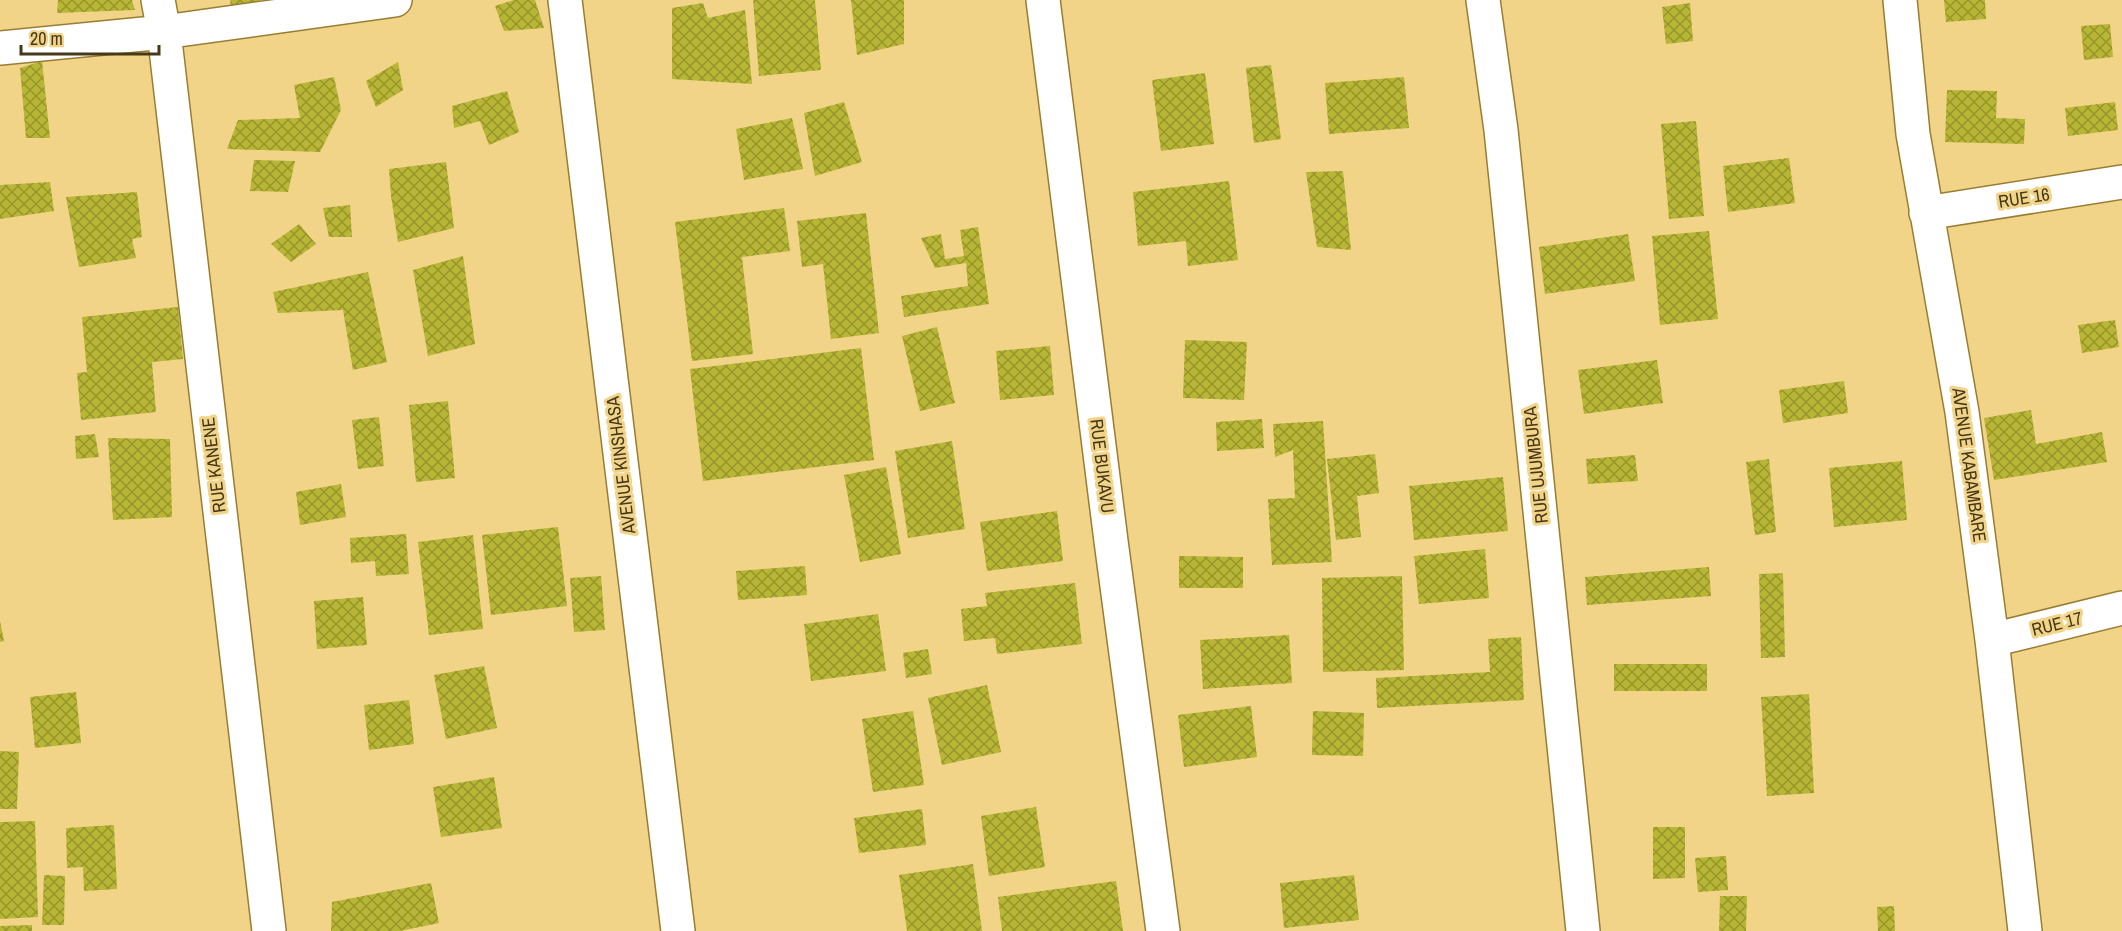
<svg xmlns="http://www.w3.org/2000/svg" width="2122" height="931" font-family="'Archivo Narrow',sans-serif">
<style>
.building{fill:url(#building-cross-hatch)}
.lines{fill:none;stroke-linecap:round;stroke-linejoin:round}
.minor-casing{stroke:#997d32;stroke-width:36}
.minor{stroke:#fff;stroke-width:33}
.labels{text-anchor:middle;stroke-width:6;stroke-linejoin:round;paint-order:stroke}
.street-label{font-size:18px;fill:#45391a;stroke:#f2d489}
</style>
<defs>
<pattern id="building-cross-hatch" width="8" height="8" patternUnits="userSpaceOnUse" patternTransform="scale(1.5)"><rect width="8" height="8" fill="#b8b635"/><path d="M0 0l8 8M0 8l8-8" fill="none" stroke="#97952c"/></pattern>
</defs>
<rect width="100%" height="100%" fill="#f2d489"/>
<path class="building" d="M 58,0 L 132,0 L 135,10 L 57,13 Z
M 230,0 L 260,0 L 260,1 L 231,7 Z
M 514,0 L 535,0 L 544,28 L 504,31 L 495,6 Z
M 753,0 L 815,0 L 821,70 L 759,76 Z
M 851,0 L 904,0 L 904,44 L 857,55 Z
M 1944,0 L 1985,0 L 1986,19 L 1946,22 Z
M 703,3 L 708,18 L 745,10 L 752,84 L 672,79 L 672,8 Z
M 1690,3 L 1693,41 L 1666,44 L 1662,7 Z
M 2110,24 L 2113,57 L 2084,60 L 2081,26 Z
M 42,61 L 50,138 L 26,138 L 20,68 Z
M 398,62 L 403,90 L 376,107 L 366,81 Z
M 1271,65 L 1281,139 L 1254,143 L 1246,68 Z
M 1205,73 L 1214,144 L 1161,151 L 1152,80 Z
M 334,77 L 341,110 L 320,152 L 227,149 L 238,120 L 300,118 L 294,85 Z
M 1404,77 L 1409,128 L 1329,134 L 1325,83 Z
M 1947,90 L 1997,91 L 1996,118 L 2025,119 L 2024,144 L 1945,142 Z
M 507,91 L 519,132 L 489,145 L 480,121 L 454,128 L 452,106 Z
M 844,102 L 862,162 L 815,176 L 804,113 Z
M 2115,102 L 2118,130 L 2068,136 L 2065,108 Z
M 792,118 L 803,169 L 744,180 L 736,129 Z
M 1696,121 L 1704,216 L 1669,219 L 1661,124 Z
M 1789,158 L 1795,203 L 1728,212 L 1723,166 Z
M 254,160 L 295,161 L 288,192 L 250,191 Z
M 446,162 L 454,228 L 398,242 L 391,196 L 389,169 Z
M 1343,171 L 1351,250 L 1317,247 L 1306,172 Z
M 1229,181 L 1238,260 L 1188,266 L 1186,241 L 1138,246 L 1133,192 Z
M 50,182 L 54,211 L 0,219 L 0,185 Z
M 137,192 L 142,237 L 132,239 L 136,258 L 79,267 L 66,197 Z
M 350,205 L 352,237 L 329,237 L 323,208 Z
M 784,208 L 790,251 L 742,257 L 753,354 L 692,361 L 675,222 Z
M 866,213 L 879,333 L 831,339 L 823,264 L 802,267 L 797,221 Z
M 299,224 L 316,244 L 291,262 L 271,244 Z
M 978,227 L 989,304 L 904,317 L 901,296 L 968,286 L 966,263 L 935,268 L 921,238 L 941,234 L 945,259 L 964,256 L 960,230 Z
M 1709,231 L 1718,319 L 1660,325 L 1652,236 Z
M 1628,234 L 1635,281 L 1545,294 L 1539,247 Z
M 463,256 L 475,344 L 428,356 L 413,270 Z
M 368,272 L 387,362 L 353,370 L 343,310 L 278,313 L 273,292 Z
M 178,307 L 183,359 L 152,362 L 156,412 L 81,420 L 77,373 L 87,372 L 82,317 Z
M 2115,320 L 2119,347 L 2082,353 L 2078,325 Z
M 937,327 L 955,403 L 920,411 L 902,336 Z
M 1185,340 L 1247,342 L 1244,400 L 1183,398 Z
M 1050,346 L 1054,395 L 1000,400 L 996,351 Z
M 861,348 L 874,460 L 703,481 L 690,369 Z
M 1657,360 L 1663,403 L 1584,414 L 1578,370 Z
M 1844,381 L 1848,413 L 1783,423 L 1779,390 Z
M 448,401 L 455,478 L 416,482 L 409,405 Z
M 2031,410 L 2036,444 L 2102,432 L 2107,462 L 1994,480 L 1984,418 Z
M 379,417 L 384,466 L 358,469 L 352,420 Z
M 1262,419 L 1264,448 L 1217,451 L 1216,422 Z
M 1323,421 L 1332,562 L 1272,565 L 1268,499 L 1295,498 L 1293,450 L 1275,457 L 1273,424 Z
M 95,434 L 99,457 L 76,459 L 75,436 Z
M 108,438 L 170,439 L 172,517 L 113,520 Z
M 952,441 L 965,529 L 908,538 L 895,451 Z
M 1375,454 L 1379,493 L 1357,496 L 1361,537 L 1336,540 L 1327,459 Z
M 1635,455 L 1638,481 L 1588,484 L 1586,459 Z
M 1769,459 L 1776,532 L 1755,535 L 1746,462 Z
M 1902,461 L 1907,520 L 1834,527 L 1829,468 Z
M 886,467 L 901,554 L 860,562 L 844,475 Z
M 1503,477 L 1508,531 L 1414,540 L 1409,486 Z
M 341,484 L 346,517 L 300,525 L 296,492 Z
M 1057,511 L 1063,561 L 987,571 L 980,522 Z
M 558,527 L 567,606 L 491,615 L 482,535 Z
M 406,534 L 409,574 L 376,576 L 375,561 L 351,563 L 350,538 Z
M 473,535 L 483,629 L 429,635 L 418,542 Z
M 1485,549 L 1489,598 L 1419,604 L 1414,556 Z
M 1179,556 L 1243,557 L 1243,588 L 1179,588 Z
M 805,566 L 807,595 L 738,600 L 736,571 Z
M 1709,567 L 1711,596 L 1587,605 L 1585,577 Z
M 1783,573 L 1785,657 L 1761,658 L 1759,574 Z
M 601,576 L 605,630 L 574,632 L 570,578 Z
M 1402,576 L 1404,670 L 1323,672 L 1322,578 Z
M 1075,583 L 1082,644 L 997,654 L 995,638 L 964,641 L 961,609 L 987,606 L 985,593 Z
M 363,597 L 367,645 L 317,649 L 314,601 Z
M 878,614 L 886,671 L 811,681 L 804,624 Z
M 0,621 L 4,641 L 0,642 Z
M 1289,635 L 1292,683 L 1203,689 L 1200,640 Z
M 1521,637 L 1524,700 L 1377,708 L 1376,678 L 1490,672 L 1488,639 Z
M 928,649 L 932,674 L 906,678 L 903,653 Z
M 1614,664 L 1707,664 L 1707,691 L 1614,691 Z
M 484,666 L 497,728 L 446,739 L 434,675 Z
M 987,685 L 1001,752 L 942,765 L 928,698 Z
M 76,692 L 81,743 L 35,748 L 30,697 Z
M 1809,694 L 1814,793 L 1767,796 L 1761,697 Z
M 409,700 L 414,744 L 369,750 L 364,705 Z
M 1251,706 L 1257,757 L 1184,767 L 1178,715 Z
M 913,711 L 924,785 L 873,792 L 862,719 Z
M 1313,711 L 1364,713 L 1363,756 L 1312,755 Z
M 0,751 L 19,752 L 17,809 L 0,809 Z
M 494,777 L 502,828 L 441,837 L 433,787 Z
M 1036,807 L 1045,867 L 989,876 L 981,816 Z
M 922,809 L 926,845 L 859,853 L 854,818 Z
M 35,821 L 38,917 L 0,919 L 0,822 Z
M 114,825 L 117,889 L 84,891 L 83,867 L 67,868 L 66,828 Z
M 1653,827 L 1685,827 L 1685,878 L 1653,879 Z
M 1726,856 L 1728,890 L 1698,892 L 1695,858 Z
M 973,864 L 982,931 L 907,931 L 899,875 Z
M 44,875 L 65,876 L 64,925 L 42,925 Z
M 1354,875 L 1359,920 L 1284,928 L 1280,883 Z
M 1116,881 L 1123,931 L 1002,931 L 998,897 Z
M 431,883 L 439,923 L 400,931 L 331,931 L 332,902 Z
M 1720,896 L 1747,896 L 1746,931 L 1719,931 Z
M 1894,906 L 1895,931 L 1878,931 L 1877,907 Z
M 32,925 L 32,931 L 0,931 L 0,926 Z"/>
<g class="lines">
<g class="minor-casing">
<path id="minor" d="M 158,0 L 164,32 L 269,931
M 565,0 L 678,931
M 1043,0 L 1111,541 L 1163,931
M 1483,0 L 1501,130 L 1583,931
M 1900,0 L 1913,134 L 1962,412 L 1992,640 L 2025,931
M 0,48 L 164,32 L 395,0
M 1926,213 L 2122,182
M 1992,640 L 2122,608"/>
</g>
<use href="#minor" class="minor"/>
</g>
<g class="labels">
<g class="street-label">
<text transform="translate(2024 198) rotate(-9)" y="6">RUE 16</text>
<text transform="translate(214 465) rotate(-97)" y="6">RUE KANENE</text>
<text transform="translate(621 465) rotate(-97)" y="6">AVENUE KINSHASA</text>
<text transform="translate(1536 465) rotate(-96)" y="6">RUE UJUMBURA</text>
<text transform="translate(1969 465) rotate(82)" y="6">AVENUE KABAMBARE</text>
<text transform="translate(1102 466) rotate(83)" y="6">RUE BUKAVU</text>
<text transform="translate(2057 624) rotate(-14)" y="6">RUE 17</text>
</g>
</g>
<path d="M21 45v9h138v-9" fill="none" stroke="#45391a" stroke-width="3"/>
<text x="30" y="45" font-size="18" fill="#45391a" stroke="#f2d489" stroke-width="4.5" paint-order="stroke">20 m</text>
</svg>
